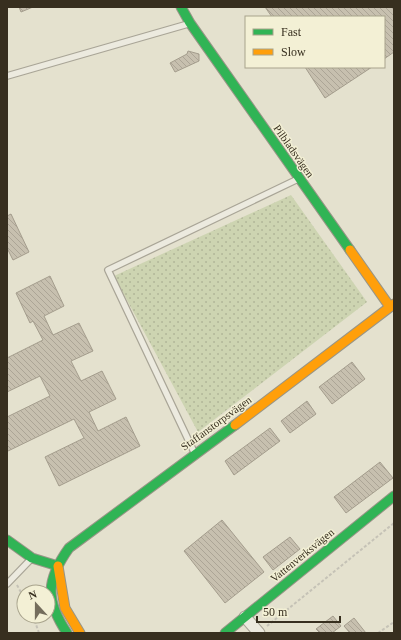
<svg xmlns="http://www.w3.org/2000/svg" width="401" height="640" font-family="Georgia,serif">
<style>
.grass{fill:url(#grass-dots)}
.building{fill:url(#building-back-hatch);stroke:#a49d8d}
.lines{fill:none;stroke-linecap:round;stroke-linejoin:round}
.lane-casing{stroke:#a9a597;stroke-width:8}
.street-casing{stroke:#a9a597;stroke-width:13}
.fast-casing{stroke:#989587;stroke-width:11}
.slow-casing{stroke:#989587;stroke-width:11}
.path{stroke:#c5c2b6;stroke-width:2;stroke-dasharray:3 2;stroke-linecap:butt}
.lane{stroke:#eceadf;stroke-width:5.5}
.street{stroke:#eceadf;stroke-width:11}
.fast{stroke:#30b455;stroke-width:9}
.slow{stroke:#ff9f0a;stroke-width:9}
.labels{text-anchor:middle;stroke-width:3;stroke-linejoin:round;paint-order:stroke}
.street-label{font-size:11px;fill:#372f1f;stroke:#f3f0d5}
</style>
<defs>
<pattern id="grass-dots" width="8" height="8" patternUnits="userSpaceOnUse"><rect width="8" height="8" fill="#cdd4b1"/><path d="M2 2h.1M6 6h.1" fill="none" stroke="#b1b698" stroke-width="1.8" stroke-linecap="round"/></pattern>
<pattern id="building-back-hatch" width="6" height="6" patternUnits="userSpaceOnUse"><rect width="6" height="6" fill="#c7c0af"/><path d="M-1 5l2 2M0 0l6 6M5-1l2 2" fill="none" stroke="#aca596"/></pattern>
</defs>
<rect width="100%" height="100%" fill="#e4e1ce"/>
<path class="grass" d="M 291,195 L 367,302 L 198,432 L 114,276 Z"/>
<path class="building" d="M 19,7 L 33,7 L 21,12 Z
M 265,7 L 394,7 L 394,52 L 384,59 L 384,17 L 272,17 Z
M 188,51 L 199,54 L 199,61 L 175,72 L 170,63 L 187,54 Z
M 305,67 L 372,67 L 325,98 Z
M 11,214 L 29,252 L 13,260 L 7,248 L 7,216 Z
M 50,276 L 64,306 L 44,316 L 53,335 L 79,323 L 93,351 L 71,361 L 81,381 L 102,371 L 116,399 L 89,412 L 98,431 L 126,417 L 140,446 L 59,486 L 45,457 L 84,438 L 74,419 L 8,451 L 7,450 L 7,417 L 50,396 L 40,376 L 7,392 L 7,358 L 43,340 L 33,321 L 30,323 L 16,293 Z
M 352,362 L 365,379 L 332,404 L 319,387 Z
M 307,401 L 316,414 L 290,433 L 281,421 Z
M 270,428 L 280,441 L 234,475 L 225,461 Z
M 380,462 L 393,478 L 346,513 L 334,497 Z
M 222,520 L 264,572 L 225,603 L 184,551 Z
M 290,537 L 300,549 L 273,570 L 263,557 Z
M 333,616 L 341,626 L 332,633 L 320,633 L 316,629 Z
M 354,618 L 366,633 L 350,633 L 344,626 Z"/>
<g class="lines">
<g class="lane-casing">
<path id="lane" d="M 7,76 L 188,24
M 194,452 L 108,270 L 298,179
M 7,584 L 32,558"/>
</g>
<g class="street-casing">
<path id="street" d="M 245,617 L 259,633"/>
</g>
<g class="fast-casing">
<path id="fast" d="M 181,7 L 190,23 L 350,250
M 7,540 L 32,558 L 58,566
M 67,633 C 45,600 46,580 69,548 L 235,425
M 225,633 L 394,496"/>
</g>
<g class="slow-casing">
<path id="slow" d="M 350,250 L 390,307
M 235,425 L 394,304
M 58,566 L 65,608 L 80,633"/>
</g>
<path class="path" d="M 17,585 L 24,598
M 33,616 L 39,633
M 267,626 L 394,523
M 378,633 L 394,622"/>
<use href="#lane" class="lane"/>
<use href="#street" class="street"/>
<use href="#fast" class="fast"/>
<use href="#slow" class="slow"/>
</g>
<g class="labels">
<g class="street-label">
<text transform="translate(294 151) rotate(55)" y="4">Pilbladsvägen</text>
<text transform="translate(216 423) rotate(-36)" y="4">Staffanstorpsvägen</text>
<text transform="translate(302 555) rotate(-39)" y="4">Vattenverksvägen</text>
</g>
</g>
<rect width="401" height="640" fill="none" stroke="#372f1f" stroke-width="16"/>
<rect x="245" y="16" width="140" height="52" fill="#f3f0d5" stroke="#a8a38c"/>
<rect x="253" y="29" width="20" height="6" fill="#30b455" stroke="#a8a38c"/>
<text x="281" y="36" font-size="12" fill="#372f1f">Fast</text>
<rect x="253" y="49" width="20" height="6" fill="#ff9f0a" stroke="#a8a38c"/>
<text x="281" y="56" font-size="12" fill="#372f1f">Slow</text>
<g transform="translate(36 604) rotate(339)"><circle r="19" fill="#f3f0d5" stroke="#a8a38c"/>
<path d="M0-3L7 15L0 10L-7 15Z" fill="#746d5c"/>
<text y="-6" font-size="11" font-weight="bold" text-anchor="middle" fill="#372f1f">N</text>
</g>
<path d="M257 616v6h83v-6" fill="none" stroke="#372f1f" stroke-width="2"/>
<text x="263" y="616" font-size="12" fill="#372f1f" stroke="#f3f0d5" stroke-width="3" paint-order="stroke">50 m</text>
</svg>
